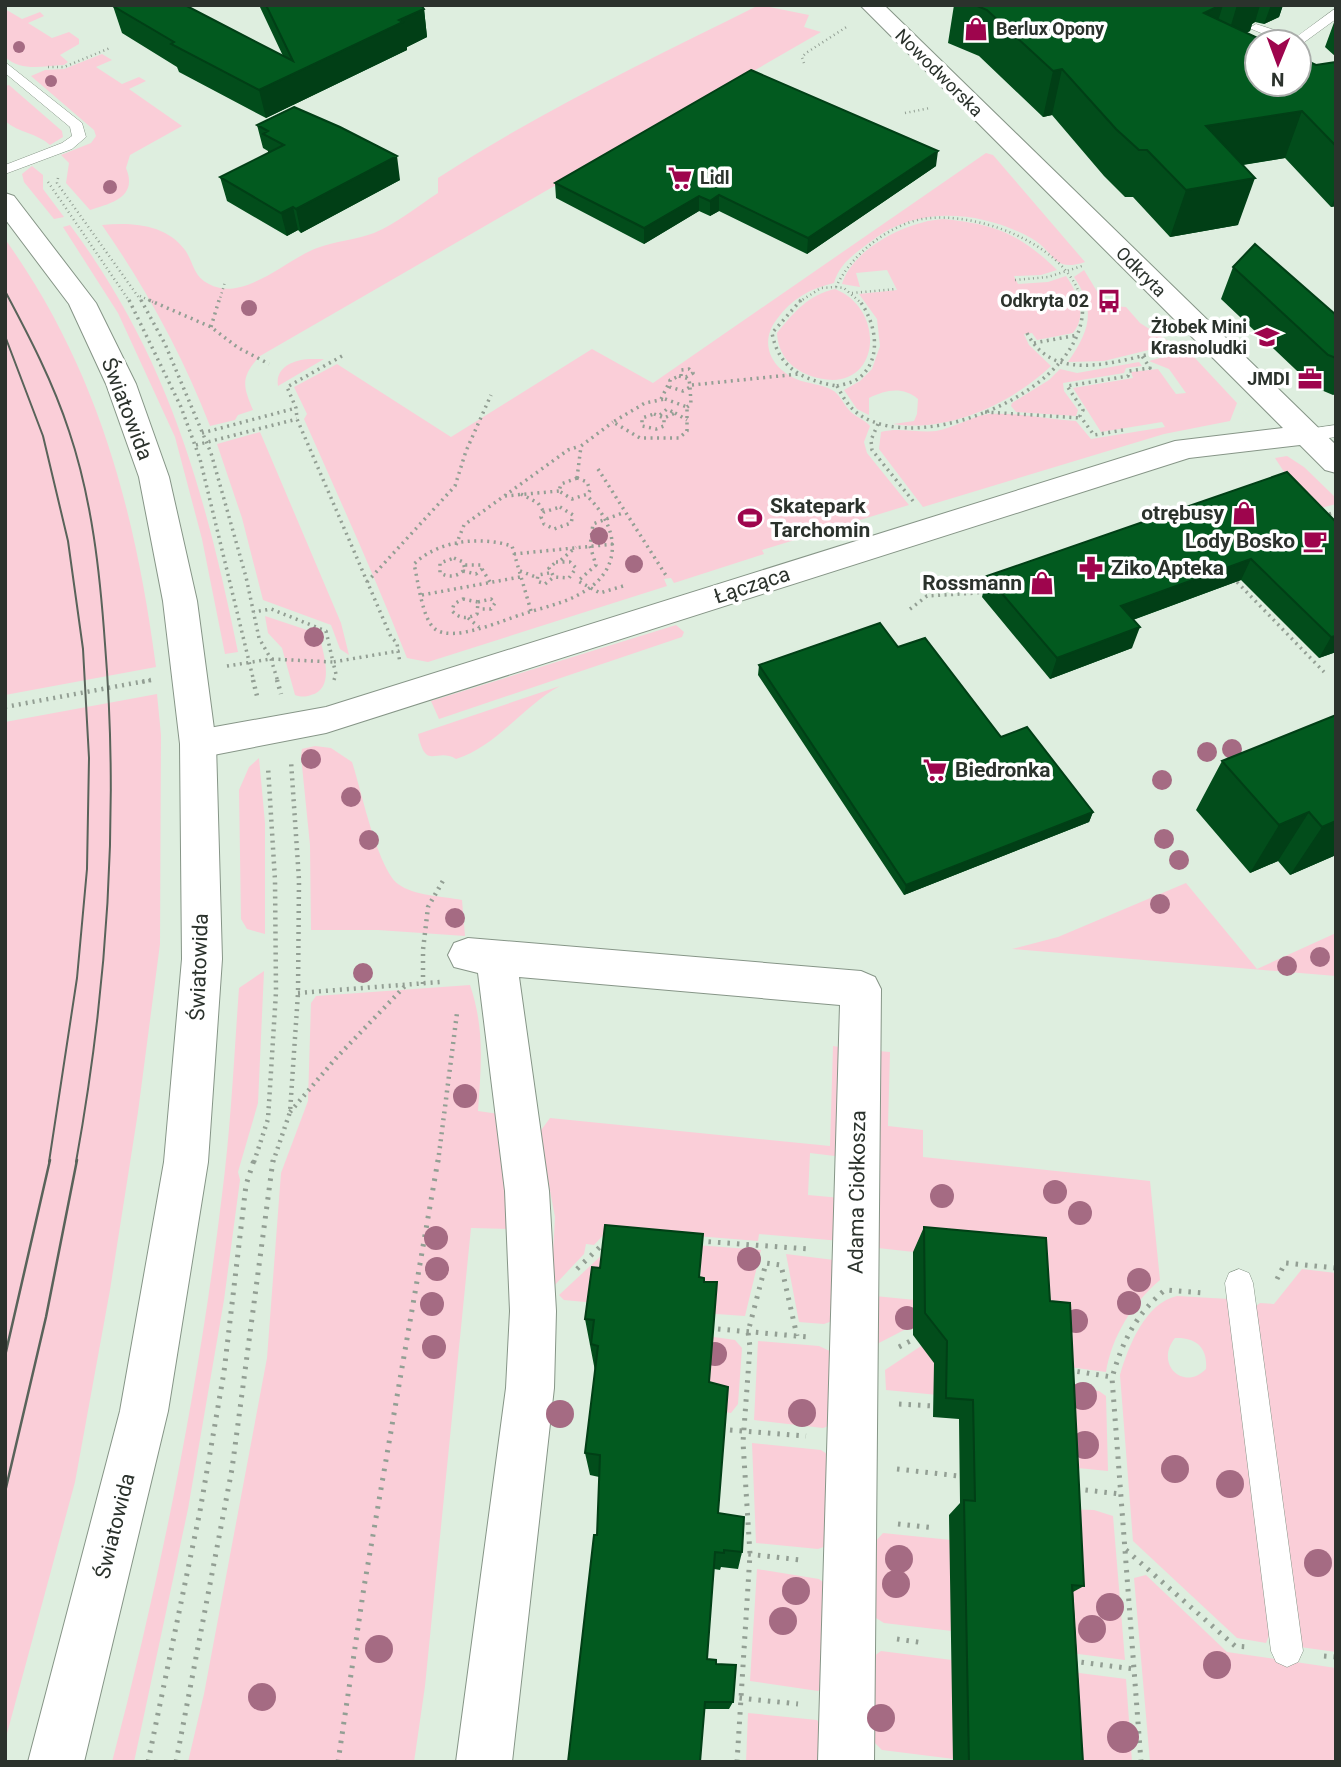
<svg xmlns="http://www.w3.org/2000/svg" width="1341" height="1767" font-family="Roboto,sans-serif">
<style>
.green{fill:#faced8;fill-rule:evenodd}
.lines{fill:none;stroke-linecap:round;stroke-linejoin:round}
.service-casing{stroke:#869587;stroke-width:1}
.minor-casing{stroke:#869587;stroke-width:2}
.tertiary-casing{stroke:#869587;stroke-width:2}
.path-far3{stroke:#939f94;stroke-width:2.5;stroke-dasharray:1 3.5;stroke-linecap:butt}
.path-far2{stroke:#939f94;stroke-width:3.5;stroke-dasharray:2 4.5;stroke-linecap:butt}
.path-far1{stroke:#939f94;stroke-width:4.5;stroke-dasharray:2 5;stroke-linecap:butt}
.path{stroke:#939f94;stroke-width:5;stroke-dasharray:2.5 7;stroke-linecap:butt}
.service{fill:#fff;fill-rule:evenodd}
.minor{fill:#fff;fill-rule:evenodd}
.tertiary{fill:#fff;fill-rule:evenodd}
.tram-far1{stroke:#59635a;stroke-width:2}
.tram{stroke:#59635a;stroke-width:2.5}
.tree{fill:#a56b83}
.wall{fill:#024d1b}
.shaded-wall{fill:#013f16}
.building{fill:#025a1f;stroke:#013f16;stroke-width:2}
.labels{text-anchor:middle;stroke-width:7;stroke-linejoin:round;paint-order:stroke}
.far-poi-label{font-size:18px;font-weight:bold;fill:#2b322c;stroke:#fff;text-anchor:end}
.far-street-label{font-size:18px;fill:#2b322c;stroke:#fff}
.street-label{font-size:21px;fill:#2b322c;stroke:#fff}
.poi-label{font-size:21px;font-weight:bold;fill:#2b322c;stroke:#fff;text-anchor:start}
</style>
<rect width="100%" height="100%" fill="#deeedf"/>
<path class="green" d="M 759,5 L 809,15 L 804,27 L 821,32 L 260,356 C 240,377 243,386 253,410 L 238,415 L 235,420 L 210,426 C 182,354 146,288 102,225 C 131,222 166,224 185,250 C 194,263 193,276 209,284 C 243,303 287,259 317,248 C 335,241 356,240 374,233 C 396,224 418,206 438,193 L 438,178 C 539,112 651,59 759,5 Z
M 5,9 L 22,19 L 40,12 L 44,16 L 28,23 L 52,38 L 69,32 L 79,39 L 79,44 L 60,55 L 68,62 L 64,65 C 42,66 22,72 5,57 Z
M 102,54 L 112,60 L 96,67 L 122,84 L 139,77 L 146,81 L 129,89 L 182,126 L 130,155 L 126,168 C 138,197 112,203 90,210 L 66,183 L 69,163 L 61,155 L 91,143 L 96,136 L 94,130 L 31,76 L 45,70 L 64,69 Z
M 9,85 L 62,131 L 63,137 L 50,145 C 37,133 19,133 5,121 L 5,86 Z
M 986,153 L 993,155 L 1085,262 C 1052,273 1056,252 1031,238 C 982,211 918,205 873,240 C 856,253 840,262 834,283 C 811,288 791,299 777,319 C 759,342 770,367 796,379 C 808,384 822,384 832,390 C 839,393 844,405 849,410 C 855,417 864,419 870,426 L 864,442 L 867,453 L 909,505 L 762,550 L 764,554 L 674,583 L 671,578 L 664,579 L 667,586 L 428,662 L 407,658 C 376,579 339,498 304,419 L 307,414 L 294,387 L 337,364 L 451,437 L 592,349 L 653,383 Z
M 32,166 L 43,175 L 43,189 L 64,217 L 54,219 L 24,182 L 22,174 Z
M 943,219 C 995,224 1020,234 1057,270 L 1041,275 L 1014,276 L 1018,284 L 1048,282 L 1066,276 C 1077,292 1088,315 1073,333 L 1037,340 L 1032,333 L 1024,334 L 1029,345 L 1051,366 C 1012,403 949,433 893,424 L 914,421 L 917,414 L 918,399 C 902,386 886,390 869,398 L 869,415 L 857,409 L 844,390 L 860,381 L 872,369 L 880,346 L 877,319 L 859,294 L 897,290 L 887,270 L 856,273 L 860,287 L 842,284 C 853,248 908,221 943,219 Z
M 70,225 C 169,358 205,492 238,652 L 225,654 L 202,539 L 175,437 L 118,313 L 63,227 Z
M 5,239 C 98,369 135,510 156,667 L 5,695 Z
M 1084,270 L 1098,293 L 1111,306 L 1126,307 L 1140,323 L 1173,344 L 1104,361 L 1068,362 C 1089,331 1097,311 1074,277 Z
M 835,289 C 891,311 879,404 806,374 C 788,366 778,352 777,333 C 794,312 808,295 835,289 Z
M 1181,352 L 1195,358 L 1237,403 L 1230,421 L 1164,434 L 923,507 L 879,449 L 881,432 C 898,427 918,433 936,431 C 954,428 972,416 988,414 C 1016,412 1048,419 1076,421 L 1091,439 L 1165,427 L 1162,422 L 1101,432 L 1073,388 L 1133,378 L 1131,372 L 1158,369 L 1176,394 L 1186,393 L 1169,369 L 1149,361 Z
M 309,359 L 324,359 L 278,386 C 275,367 294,360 309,359 Z
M 1139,362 L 1142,366 L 1126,368 L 1124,373 L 1063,383 L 1064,391 L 1078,410 L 1076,416 L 1016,412 L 1011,406 L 1012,403 L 1049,380 L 1060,369 L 1077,373 Z
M 260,432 L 341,623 L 349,655 L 340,649 L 331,625 L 263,600 L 242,518 L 217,444 Z
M 1287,456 L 1304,467 L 1336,498 L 1336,504 L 1321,508 L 1288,478 L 1275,458 Z
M 265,616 L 319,634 C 323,653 336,688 311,695 C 305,697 301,697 295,695 L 282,648 L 268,633 Z
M 676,625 L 684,632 L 682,637 L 439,719 L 431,701 Z
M 560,686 C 523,706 497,746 456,759 C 436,747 426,772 418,734 Z
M 157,694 L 161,735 L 160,944 L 138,1112 L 110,1290 L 75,1482 L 5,1741 L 5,722 Z
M 315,746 L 331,748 L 352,762 C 361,789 377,867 398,884 C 414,896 442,896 462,900 L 465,936 L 378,930 L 311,930 L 310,845 L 301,756 L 302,749 Z
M 259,758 L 265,823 L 265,934 L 247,929 L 241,919 L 239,790 L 249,767 Z
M 1186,883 L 1257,969 L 1336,933 L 1336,976 L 1012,949 L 1058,937 Z
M 264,971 L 258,1103 L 238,1172 L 240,1180 L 224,1300 L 188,1509 L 134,1762 L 112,1762 C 161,1575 199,1386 222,1195 C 231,1126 234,1057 239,988 Z
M 470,985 C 485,1029 481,1066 478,1111 L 499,1114 L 511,1229 L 471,1228 L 425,1686 L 414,1762 L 188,1762 L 204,1694 L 267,1358 L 281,1173 L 308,1101 L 311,1003 L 316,996 Z
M 833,1046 L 846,1048 L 843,1157 L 810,1153 L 808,1195 L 841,1198 L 841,1241 L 759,1234 L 758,1241 L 609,1229 L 594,1245 L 586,1244 L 584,1254 L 551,1289 L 555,1217 L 539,1133 L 550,1118 L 830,1146 Z
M 878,1051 L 890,1052 L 888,1126 L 923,1130 L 923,1157 L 1150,1181 L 1160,1280 C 1132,1304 1112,1336 1106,1372 L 1069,1367 L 923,1253 L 878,1248 Z
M 619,1239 L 761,1250 L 745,1316 L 702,1313 L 699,1294 L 701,1267 L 596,1303 L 564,1300 L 559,1295 Z
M 786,1254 L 834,1260 L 835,1320 L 824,1324 L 799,1322 Z
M 1302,1269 L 1336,1273 L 1336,1652 L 1300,1647 L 1255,1307 L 1260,1303 L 1274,1304 Z
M 875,1296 L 945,1303 L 908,1328 L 875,1345 Z
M 1177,1296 L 1229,1299 L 1270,1633 L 1266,1643 L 1237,1638 L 1133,1541 L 1120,1375 C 1128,1347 1145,1303 1177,1296 ZM 1175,1338 C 1195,1337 1208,1347 1206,1369 C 1184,1392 1154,1364 1175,1338 Z
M 957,1322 L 959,1397 L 886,1390 L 885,1370 Z
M 700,1335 L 735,1340 L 742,1348 L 738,1404 L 731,1413 L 714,1411 Z
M 758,1341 L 819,1346 L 834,1353 L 831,1425 L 823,1428 L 754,1420 Z
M 1053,1384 L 1099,1391 L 1106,1396 L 1108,1471 L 1057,1466 Z
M 752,1443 L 821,1450 L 830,1456 L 826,1546 L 818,1549 L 756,1543 Z
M 1059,1509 L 1094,1510 L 1113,1516 L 1125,1660 L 1055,1651 Z
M 883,1533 L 961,1541 L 952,1631 L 884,1623 L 876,1618 L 871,1610 L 873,1544 Z
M 757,1569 L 819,1579 L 830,1588 L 826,1686 L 818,1691 L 750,1681 Z
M 1146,1575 L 1227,1652 L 1336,1668 L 1336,1762 L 1150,1762 L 1134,1578 Z
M 881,1651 L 952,1660 L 954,1759 L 882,1750 L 872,1740 L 870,1659 Z
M 1056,1670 L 1126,1679 L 1132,1762 L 1061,1762 Z
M 748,1713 L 817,1720 L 828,1736 L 827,1762 L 746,1762 Z"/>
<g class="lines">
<g class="service-casing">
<path id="service" d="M 1336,8 L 1336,19 L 1299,46 L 1299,42 L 1283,42 L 1249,28 L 1256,24 L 1296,37 Z
M 5,62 L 82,123 L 86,137 L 72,149 L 5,174 L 5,165 L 62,143 L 72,136 L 70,127 L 5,73 Z
M 1336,425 L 1336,437 L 1307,441 L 1298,435 L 1307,429 Z
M 1239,1269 L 1249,1273 L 1253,1283 L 1303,1651 L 1298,1662 L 1287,1667 L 1276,1662 L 1271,1651 L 1225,1283 L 1229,1273 Z"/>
</g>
<g class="minor-casing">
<path id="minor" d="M 860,5 L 884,5 L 1336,445 L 1336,473 L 1325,470 L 1300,445 L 1189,458 L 326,733 L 198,758 L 185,754 L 180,744 L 185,734 L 198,730 L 326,707 L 1175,441 L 1283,428 Z
M 468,938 L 861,971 L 875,977 L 881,989 L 874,1762 L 818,1762 L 840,1005 L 519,977 L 549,1191 L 556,1311 L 554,1388 L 512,1762 L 456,1762 L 506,1388 L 510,1311 L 505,1191 L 478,973 L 454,967 L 448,955 L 454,943 Z"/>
</g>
<g class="tertiary-casing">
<path id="tertiary" d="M 5,193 L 14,196 L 96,303 L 136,384 L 169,477 L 197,601 L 216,744 L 222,959 L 208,1162 L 168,1411 L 84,1762 L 28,1762 L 120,1411 L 164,1162 L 182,959 L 180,744 L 163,601 L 139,477 L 106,384 L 69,304 L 5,219 Z"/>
</g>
<path class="path-far3" d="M 804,63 L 802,57 L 806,53 L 848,26
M 48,67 L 64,67 L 110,48
M 905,113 L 930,108
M 58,178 L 57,183 L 142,302
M 48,182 L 130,302
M 1015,280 L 1048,277 L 1082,266
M 836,287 L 844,288 L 860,302
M 836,287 C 851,255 887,226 922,219 C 975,210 1069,244 1082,302
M 852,293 L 896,289
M 140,296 L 153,302
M 219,302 L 225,282
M 799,302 L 821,288 L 836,287"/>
<path class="path-far2" d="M 129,300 L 181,407 L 200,459 L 254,682
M 141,300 L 165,344 L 211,453 L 246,577 L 259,638 L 271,659 L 278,682
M 149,300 L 211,327 L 237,347 L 269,364
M 801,300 L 772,333 C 779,369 803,380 837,386
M 211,327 L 219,300
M 1027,333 C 1055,388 1125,358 1172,349
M 1034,343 L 1078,335
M 342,356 L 287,387 L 296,408 L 297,419 L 391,637 L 397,643 L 398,651
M 679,376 L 689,379 L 690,387 L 683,391 L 670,387 L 670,380 Z
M 681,376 L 681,370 L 689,369 L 693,373 L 686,377
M 692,385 L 799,374
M 837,386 C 843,397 849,408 860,415 C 923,458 1094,387 1082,300
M 837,386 C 844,384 853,383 859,378 C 883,359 876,322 859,300
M 661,399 L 668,385
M 665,399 L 687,407 L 687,431 L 679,438 L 640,438 L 613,422 L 645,403 Z
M 687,407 L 691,404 L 690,387
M 985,412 L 1081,418
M 675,413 L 687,420
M 654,414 L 664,418 L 664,426 L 656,429 L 642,426 L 642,418 Z
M 660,415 L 667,409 L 675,413 L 664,418
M 878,424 L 871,440 L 872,450 L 913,501
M 1123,430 L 1094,435 L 1080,416 L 1083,410 L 1067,386 L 1128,376 L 1129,371 L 1150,368 L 1142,356
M 202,433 L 296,408
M 196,445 L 297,419
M 598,469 L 667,577
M 577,478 L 581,446 L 613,422
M 577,478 L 587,482 L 590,490 L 588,494 L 572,499 L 559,491 L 561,484 Z
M 521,494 L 538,503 L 544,512
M 505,496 L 559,491
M 560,507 L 573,515 L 571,523 L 554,529 L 544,524 L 541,517 L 544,512 Z
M 1323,516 L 1336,512
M 456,545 L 464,525 L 568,450 L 580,446
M 514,554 L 614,544
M 454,558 L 463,562 L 465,569 C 458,577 449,578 440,573 L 440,563 Z
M 561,560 L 576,547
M 556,562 L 570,562 L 576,568 L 569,578 L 554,577 L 549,568 Z
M 482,569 L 490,582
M 463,571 L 476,574 L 482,569 L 481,565 L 465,565
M 520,571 L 536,577
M 549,573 L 538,575 L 537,581 L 545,584 L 554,577
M 367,582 L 455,486 L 466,451 L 491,395
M 1237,582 L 1324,672
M 623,586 L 600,593 L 578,581 L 596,565 L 590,546 L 593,524 L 625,512
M 422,595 L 520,577
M 463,599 L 478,602 L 477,614 C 467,619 460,619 452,611 L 454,604 Z
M 478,602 L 491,599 L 495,603 L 491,609 L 479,609
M 910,609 L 927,596 L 977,593 L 988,589
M 531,611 L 512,546 C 480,536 439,540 414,564 C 418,580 422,619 435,629 C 453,643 503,620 523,614 C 541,608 561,604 578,595 C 625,571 620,527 586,495
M 468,618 L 479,627
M 227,666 L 271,659 L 333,662 L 326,631 L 271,609 L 254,612
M 334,680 L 336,674 L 333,662 L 398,651 L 400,663
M 142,682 L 152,680"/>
<path class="path-far1" d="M 253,680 L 257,696
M 277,680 L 281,694
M 5,707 L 151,680
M 423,984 L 423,950 L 428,907 L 444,879
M 298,993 L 440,982
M 290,1112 L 337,1057 L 405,986
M 254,1162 L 268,1119 L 276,992 L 275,880 L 268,767
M 273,1162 L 290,1112 L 298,993 L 299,880 L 291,761
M 438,1162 L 457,1013"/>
<path class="path" d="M 699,1241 L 809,1249
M 577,1269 L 606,1241
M 1277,1279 L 1285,1263 L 1336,1268
M 718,1329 L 808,1337
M 899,1347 L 916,1338
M 1068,1370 L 1112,1377
M 899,1404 L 933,1406
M 730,1430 L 806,1436
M 897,1469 L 959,1476
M 1076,1489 L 1121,1494
M 898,1524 L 935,1528
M 1126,1550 L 1235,1646 L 1249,1647
M 739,1553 L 801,1560
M 897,1639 L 924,1643
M 1324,1656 L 1336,1657
M 1072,1661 L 1134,1669
M 730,1697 L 798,1704
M 148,1762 L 200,1511 L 224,1372 L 246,1185 L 254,1160
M 176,1762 L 232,1469 L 273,1160
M 338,1762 L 364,1587 L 438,1160
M 737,1762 L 750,1554 L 743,1442 L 750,1347 L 748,1332 L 766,1263 L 781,1265 L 797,1336
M 1141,1762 L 1112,1378 C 1122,1342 1136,1314 1165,1290 L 1204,1293"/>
<use href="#service" class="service"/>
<use href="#minor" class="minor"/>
<use href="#tertiary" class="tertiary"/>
<path class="tram-far1" d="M 5,291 C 29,336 53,382 69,431 C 92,499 100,573 105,644 C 119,817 107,991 76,1162
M 5,336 L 43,436 L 68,541 L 83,649 L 89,758 L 87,869 L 77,978 L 49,1162"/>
<path class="tram" d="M 5,1356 L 50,1160
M 5,1492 L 46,1317 L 77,1160"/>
</g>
<g class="tree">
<circle cx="19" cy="47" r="6"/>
<circle cx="51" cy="81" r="6"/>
<circle cx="110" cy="187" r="7"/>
<circle cx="249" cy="308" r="8"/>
<circle cx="599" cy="536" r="9"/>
<circle cx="634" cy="564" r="9"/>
<circle cx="314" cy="637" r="10"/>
<circle cx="1232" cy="749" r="10"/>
<circle cx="1207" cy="752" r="10"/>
<circle cx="311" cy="759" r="10"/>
<circle cx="1162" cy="780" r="10"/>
<circle cx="351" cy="797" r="10"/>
<circle cx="1164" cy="839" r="10"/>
<circle cx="369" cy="840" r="10"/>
<circle cx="1179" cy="860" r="10"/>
<circle cx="1160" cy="904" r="10"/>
<circle cx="455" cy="918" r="10"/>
<circle cx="1320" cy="957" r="10"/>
<circle cx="1287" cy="966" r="10"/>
<circle cx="363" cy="973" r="10"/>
<circle cx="465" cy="1096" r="12"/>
<circle cx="1055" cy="1192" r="12"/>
<circle cx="942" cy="1196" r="12"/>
<circle cx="1080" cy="1213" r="12"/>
<circle cx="436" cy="1238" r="12"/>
<circle cx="749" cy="1259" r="12"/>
<circle cx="437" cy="1269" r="12"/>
<circle cx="1139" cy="1280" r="12"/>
<circle cx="1129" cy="1303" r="12"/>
<circle cx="432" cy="1304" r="12"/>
<circle cx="907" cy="1318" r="12"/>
<circle cx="1076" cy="1321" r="12"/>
<circle cx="434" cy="1347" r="12"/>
<circle cx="715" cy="1354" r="12"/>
<circle cx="1083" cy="1396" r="14"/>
<circle cx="802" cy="1413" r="14"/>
<circle cx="560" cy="1414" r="14"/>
<circle cx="1085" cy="1445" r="14"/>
<circle cx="1175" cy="1469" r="14"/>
<circle cx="1230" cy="1484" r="14"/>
<circle cx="899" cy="1559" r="14"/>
<circle cx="1318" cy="1563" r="14"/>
<circle cx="896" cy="1584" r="14"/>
<circle cx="796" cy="1591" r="14"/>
<circle cx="1110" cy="1607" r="14"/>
<circle cx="783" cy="1621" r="14"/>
<circle cx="1092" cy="1629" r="14"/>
<circle cx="379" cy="1649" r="14"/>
<circle cx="1217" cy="1665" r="14"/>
<circle cx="262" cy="1697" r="14"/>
<circle cx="881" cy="1718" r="14"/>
<circle cx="1123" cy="1737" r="16"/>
</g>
<path class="wall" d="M 259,5 L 421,5 L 424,9 L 427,37 L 407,47 L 407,50 L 266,118 L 179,72 L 177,67 L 122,33 L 113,6 L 283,56 Z
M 954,5 L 1283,5 L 1279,17 L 1264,24 L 1255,22 L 1252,24 L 1250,31 L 1246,33 L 1316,65 L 1336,62 L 1336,206 L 1331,207 L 1285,158 L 1243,165 L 1238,225 L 1170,237 L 1133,197 L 1125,197 L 1104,176 L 1052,115 L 1043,117 L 979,56 L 948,43 Z
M 1336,17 L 1336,57 L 1325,47 Z
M 257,125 L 400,180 L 301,233 L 298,230 L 287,236 L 227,201 L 220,177 L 268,153 L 268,151 L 263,148 Z
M 936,166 L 807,254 L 719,211 L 710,216 L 699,211 L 644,244 L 556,198 L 555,183 Z
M 1233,267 L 1336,315 L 1336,394 L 1333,395 L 1314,387 L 1221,299 Z
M 1287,472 L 1336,652 L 1319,658 L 1241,580 L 1133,620 L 1132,648 L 1050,679 L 982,597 L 987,576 Z
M 898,647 L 1001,737 L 1093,812 L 1089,822 L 904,895 L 758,675 L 759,665 Z
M 1336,715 L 1336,855 L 1290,875 L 1278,861 L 1250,873 L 1196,810 L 1222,761 Z
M 924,1227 L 1050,1301 L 1084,1586 L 1073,1592 L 1083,1762 L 953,1762 L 949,1515 L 960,1503 L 959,1419 L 933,1417 L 934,1363 L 913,1335 L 913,1252 Z
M 700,1277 L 709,1382 L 718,1513 L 742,1552 L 738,1569 L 721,1567 L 720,1570 L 714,1569 L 707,1659 L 716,1664 L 733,1702 L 729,1709 L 704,1709 L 597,1535 L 599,1477 L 590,1475 L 585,1453 L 595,1371 L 585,1319 Z"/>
<path class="shaded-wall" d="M 1221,5 L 1223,5 L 1209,50 L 1204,13 Z
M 1237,5 L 1260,5 L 1255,22 L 1252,24 L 1250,31 L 1226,42 Z
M 1271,5 L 1283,5 L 1279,17 L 1264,24 Z
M 424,9 L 427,37 L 407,47 L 407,50 L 266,118 L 259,90 Z
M 1062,69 L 1052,115 L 1043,117 L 1053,71 Z
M 1302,111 L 1285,158 L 1191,173 L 1206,126 Z
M 938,151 L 936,166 L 807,254 L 808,238 Z
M 397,156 L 400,180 L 301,233 L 296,209 Z
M 1255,178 L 1238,225 L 1170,237 L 1186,190 Z
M 719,195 L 719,211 L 710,216 L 710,201 Z
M 1336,195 L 1336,206 L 1331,207 Z
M 699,196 L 699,211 L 644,244 L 644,228 Z
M 293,207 L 298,230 L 287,236 L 281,213 Z
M 1251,559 L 1241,580 L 1113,627 L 1121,606 Z
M 1140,627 L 1132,648 L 1050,679 L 1057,658 Z
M 1336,636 L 1336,652 L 1319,658 L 1331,637 Z
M 1093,812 L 1089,822 L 904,895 L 906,885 Z
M 1309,812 L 1278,861 L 1250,873 L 1279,825 Z
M 1336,821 L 1336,855 L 1290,875 L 1322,827 Z"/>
<path class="building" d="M 114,5 L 185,5 L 293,61 L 266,5 L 421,5 L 424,9 L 399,20 L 403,22 L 259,90 L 171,44 L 174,42 L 113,6 Z
M 975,5 L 1221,5 L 1204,13 L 1266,42 L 1257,42 L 1257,84 L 1299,84 L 1299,57 L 1316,65 L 1336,62 L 1336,146 L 1302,111 L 1206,126 L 1255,178 L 1186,190 L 1147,150 L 1139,150 L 1116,129 L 1062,69 L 1053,71 L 987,10 Z
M 751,70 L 938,151 L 808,238 L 719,195 L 710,201 L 699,196 L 644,228 L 555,183 Z
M 294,107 L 340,127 L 397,156 L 296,209 L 293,207 L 281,213 L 220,177 L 284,145 L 263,134 L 268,131 L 257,125 Z
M 1255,244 L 1336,315 L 1336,358 L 1328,355 L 1233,267 Z
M 1287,472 L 1336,522 L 1336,636 L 1331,637 L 1251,559 L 1121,606 L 1140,627 L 1057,658 L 987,576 Z
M 880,623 L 898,647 L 925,638 L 1001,737 L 1027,727 L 1093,812 L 906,885 L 759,665 Z
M 1336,715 L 1336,821 L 1322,827 L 1309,812 L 1279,825 L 1222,761 Z
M 605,1225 L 703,1234 L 699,1277 L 704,1278 L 704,1282 L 717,1282 L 709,1382 L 728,1387 L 718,1513 L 744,1517 L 742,1552 L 724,1550 L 724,1553 L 715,1552 L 707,1659 L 716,1660 L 716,1664 L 736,1665 L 733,1702 L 705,1702 L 700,1762 L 568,1762 L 594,1535 L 597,1535 L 600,1455 L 585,1453 L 598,1346 L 591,1344 L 594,1320 L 585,1319 L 592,1267 L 600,1268 Z
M 924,1227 L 1046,1238 L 1050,1301 L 1070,1303 L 1084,1586 L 1072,1585 L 1083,1762 L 969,1762 L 964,1500 L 975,1501 L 973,1400 L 946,1398 L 947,1341 L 925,1313 Z"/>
<defs>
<g id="shop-bare" transform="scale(1.89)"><path d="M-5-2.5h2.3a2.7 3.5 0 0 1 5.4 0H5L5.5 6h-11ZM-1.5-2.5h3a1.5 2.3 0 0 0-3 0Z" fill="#9e054d" stroke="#fff" stroke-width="2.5" paint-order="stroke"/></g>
<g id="supermarket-bare" transform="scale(1.89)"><path d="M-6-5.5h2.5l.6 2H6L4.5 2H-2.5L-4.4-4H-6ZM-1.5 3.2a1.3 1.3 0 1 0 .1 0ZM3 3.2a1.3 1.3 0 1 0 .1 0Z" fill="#9e054d" stroke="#fff" stroke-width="2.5" paint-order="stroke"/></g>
<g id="bus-bare" transform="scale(1.89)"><path d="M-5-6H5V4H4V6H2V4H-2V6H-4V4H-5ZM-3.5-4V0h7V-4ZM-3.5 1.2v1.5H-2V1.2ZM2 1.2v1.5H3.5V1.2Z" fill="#9e054d" stroke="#fff" stroke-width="2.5" paint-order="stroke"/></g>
<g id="school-bare" transform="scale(1.89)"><path d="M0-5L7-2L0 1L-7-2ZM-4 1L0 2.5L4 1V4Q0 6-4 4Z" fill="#9e054d" stroke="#fff" stroke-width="2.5" paint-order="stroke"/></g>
<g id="office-bare" transform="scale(1.89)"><path d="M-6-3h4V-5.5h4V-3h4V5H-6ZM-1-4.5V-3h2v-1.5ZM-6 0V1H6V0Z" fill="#9e054d" stroke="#fff" stroke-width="2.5" paint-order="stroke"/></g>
<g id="stadium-bare" transform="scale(1.89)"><path d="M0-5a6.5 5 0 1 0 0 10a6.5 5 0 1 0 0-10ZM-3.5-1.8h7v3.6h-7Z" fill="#9e054d" stroke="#fff" stroke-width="2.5" paint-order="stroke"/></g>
<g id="cafe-bare" transform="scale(1.89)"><path d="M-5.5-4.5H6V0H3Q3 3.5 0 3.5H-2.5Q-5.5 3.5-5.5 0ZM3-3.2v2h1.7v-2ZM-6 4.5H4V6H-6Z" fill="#9e054d" stroke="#fff" stroke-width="2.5" paint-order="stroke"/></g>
<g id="pharmacy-bare" transform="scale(1.89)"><path d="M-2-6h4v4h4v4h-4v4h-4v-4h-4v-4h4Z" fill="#9e054d" stroke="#fff" stroke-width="2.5" paint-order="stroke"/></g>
</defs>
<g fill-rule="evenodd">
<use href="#shop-bare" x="976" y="29"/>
<use href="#supermarket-bare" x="680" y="178"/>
<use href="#bus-bare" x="1109" y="301"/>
<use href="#school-bare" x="1267" y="337"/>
<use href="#office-bare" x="1310" y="379"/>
<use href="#shop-bare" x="1244" y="513"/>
<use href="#stadium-bare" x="750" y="518"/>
<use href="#cafe-bare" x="1315" y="541"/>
<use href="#pharmacy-bare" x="1091" y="568"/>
<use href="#shop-bare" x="1042" y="583"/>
<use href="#supermarket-bare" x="935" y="770"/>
</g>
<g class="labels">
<g class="far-poi-label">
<text x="996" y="35" text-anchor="start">Berlux Opony</text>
<text x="700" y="184" text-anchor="start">Lidl</text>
<text x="1089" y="307">Odkryta 02</text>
<text x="1247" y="333">Żłobek Mini<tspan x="1247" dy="21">Krasnoludki</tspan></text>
<text x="1290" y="385">JMDI</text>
</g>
<g class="far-street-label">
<text transform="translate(939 73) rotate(45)" y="6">Nowodworska</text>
<text transform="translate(1141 272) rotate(45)" y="6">Odkryta</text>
</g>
<g class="street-label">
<text transform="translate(127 409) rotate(69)" y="7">Światowida</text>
<text transform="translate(752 585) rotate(-18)" y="7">Łącząca</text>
<text transform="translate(199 967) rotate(-88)" y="7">Światowida</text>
<text transform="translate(857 1192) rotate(-89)" y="7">Adama Ciołkosza</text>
<text transform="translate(115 1526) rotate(-76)" y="7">Światowida</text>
</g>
<g class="poi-label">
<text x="770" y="513">Skatepark<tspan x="770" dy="24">Tarchomin</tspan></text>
<text x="1224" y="520" text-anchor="end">otrębusy</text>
<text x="1295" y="548" text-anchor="end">Lody Bosko</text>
<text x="1111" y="575">Ziko Apteka</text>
<text x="1022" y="590" text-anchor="end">Rossmann</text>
<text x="955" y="777">Biedronka</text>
</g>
</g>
<rect width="1341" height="1767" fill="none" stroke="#2b322c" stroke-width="14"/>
<g transform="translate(1278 63) rotate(181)"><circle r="33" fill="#ffffff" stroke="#aaadab" stroke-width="2"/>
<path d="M0-5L12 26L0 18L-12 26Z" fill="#9e054d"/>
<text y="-10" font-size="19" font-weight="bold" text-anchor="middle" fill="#2b322c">N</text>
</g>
</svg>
